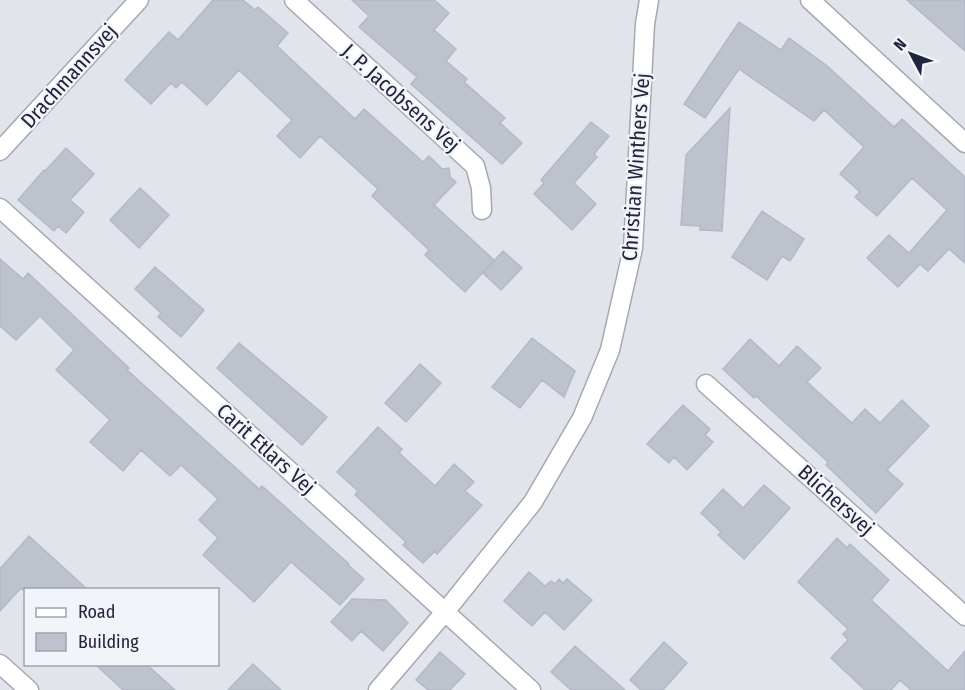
<svg xmlns="http://www.w3.org/2000/svg" width="965" height="690" font-family="'Fira Sans Condensed',sans-serif">
<style>
.building{fill:#bdc2cc;stroke:#b3b9c5;stroke-width:1.5}
.lines{fill:none;stroke-linecap:round;stroke-linejoin:round}
.street-casing{stroke:#a4a8b3;stroke-width:21}
.street{stroke:#fff;stroke-width:18}
.labels{text-anchor:middle;stroke-width:4.5;stroke-linejoin:round;paint-order:stroke}
.street-label{font-size:21px;fill:#21263c;stroke:#f1f4f8}
</style>
<rect width="100%" height="100%" fill="#e1e5eb"/>
<path class="building" d="M 213,0 L 243,0 L 255,10 L 258,7 L 288,33 L 277,46 L 355,119 L 364,109 L 423,162 L 429,156 L 442,169 L 449,168 L 450,177 L 456,182 L 434,205 L 494,260 L 465,292 L 425,255 L 429,250 L 372,196 L 378,189 L 320,136 L 300,158 L 277,136 L 292,120 L 239,70 L 207,105 L 182,82 L 176,88 L 171,83 L 151,104 L 125,80 L 169,32 L 178,40 Z
M 352,0 L 434,0 L 449,13 L 434,30 L 456,49 L 446,61 L 467,79 L 464,82 L 505,118 L 500,123 L 522,143 L 502,164 L 411,84 L 417,77 L 359,27 L 369,16 Z
M 907,0 L 965,0 L 965,51 Z
M 739,22 L 781,50 L 789,38 L 826,65 L 894,127 L 902,119 L 965,177 L 965,263 L 949,249 L 928,271 L 920,264 L 898,287 L 867,258 L 889,235 L 909,253 L 947,210 L 912,178 L 877,216 L 855,197 L 860,192 L 840,174 L 864,147 L 824,110 L 814,121 L 739,69 L 705,118 L 684,104 Z
M 730,108 L 722,231 L 700,230 L 700,226 L 681,225 L 686,155 Z
M 591,122 L 609,136 L 594,154 L 597,157 L 574,183 L 596,204 L 572,230 L 534,194 L 544,183 L 541,180 Z
M 66,148 L 94,174 L 70,200 L 84,212 L 66,233 L 58,226 L 54,231 L 18,200 L 44,170 L 45,171 Z
M 140,188 L 169,215 L 139,248 L 110,220 Z
M 762,211 L 804,239 L 790,261 L 782,256 L 767,280 L 732,257 Z
M 503,251 L 522,268 L 501,290 L 483,273 Z
M 0,259 L 23,279 L 28,273 L 129,368 L 127,370 L 259,489 L 262,486 L 349,564 L 348,565 L 364,579 L 340,605 L 291,562 L 254,602 L 203,555 L 218,538 L 199,520 L 218,499 L 181,465 L 170,476 L 141,450 L 123,471 L 90,442 L 110,420 L 56,370 L 74,350 L 40,316 L 16,340 L 0,326 Z
M 155,267 L 204,310 L 181,337 L 158,317 L 161,313 L 135,289 Z
M 532,338 L 575,371 L 564,397 L 542,380 L 520,408 L 492,387 Z
M 750,339 L 779,366 L 797,346 L 821,368 L 807,382 L 852,423 L 865,409 L 880,423 L 902,400 L 929,426 L 887,470 L 903,484 L 876,513 L 826,465 L 828,462 L 756,396 L 754,398 L 723,369 Z
M 239,343 L 327,417 L 302,445 L 217,368 Z
M 420,364 L 441,383 L 406,422 L 385,403 Z
M 683,405 L 710,429 L 705,435 L 713,442 L 687,470 L 674,457 L 669,463 L 647,444 Z
M 378,427 L 402,449 L 399,453 L 435,486 L 454,464 L 474,482 L 465,491 L 482,505 L 437,554 L 435,551 L 423,563 L 403,545 L 406,542 L 355,495 L 358,491 L 337,472 Z
M 764,485 L 790,508 L 744,559 L 718,535 L 721,532 L 701,513 L 723,489 L 743,508 Z
M 29,536 L 88,590 L 20,589 L 0,611 L 0,569 Z
M 837,538 L 847,548 L 850,544 L 889,580 L 871,600 L 948,671 L 965,651 L 965,690 L 911,690 L 900,680 L 891,690 L 865,690 L 831,658 L 848,640 L 843,634 L 848,629 L 798,582 Z
M 529,572 L 545,586 L 551,581 L 555,584 L 559,579 L 563,583 L 567,579 L 592,600 L 564,630 L 545,612 L 532,626 L 504,601 Z
M 352,599 L 386,600 L 408,623 L 383,651 L 361,631 L 352,641 L 331,622 Z
M 664,642 L 687,663 L 663,690 L 641,690 L 630,680 Z
M 575,646 L 625,690 L 571,690 L 551,672 Z
M 440,652 L 465,674 L 450,690 L 428,690 L 416,680 Z
M 95,664 L 146,664 L 175,690 L 123,690 Z
M 253,664 L 281,690 L 228,690 Z"/>
<g class="lines">
<g class="street-casing">
<path id="street" d="M 294,0 L 475,166 L 481,188 L 482,210
M 810,0 L 965,143
M 0,151 L 139,0
M 0,208 L 531,690
M 706,384 L 965,616
M 0,664 L 29,690
M 378,690 L 445,612 L 533,502 L 582,418 L 610,350 L 633,248 L 645,24 L 649,0"/>
</g>
<use href="#street" class="street"/>
</g>
<g class="labels">
<g class="street-label">
<text transform="translate(69 76) rotate(-48)" y="7">Drachmannsvej</text>
<text transform="translate(401 98) rotate(42)" y="7">J. P. Jacobsens Vej</text>
<text transform="translate(636 167) rotate(-86)" y="7">Christian Winthers Vej</text>
<text transform="translate(266 449) rotate(42)" y="7">Carit Etlars Vej</text>
<text transform="translate(836 500) rotate(42)" y="7">Blichersvej</text>
</g>
</g>
<rect x="24" y="588" width="195" height="78" fill="#f1f4f8" stroke="#9ea2ad" stroke-width="1.5"/>
<rect x="36" y="608" width="30" height="9" fill="#ffffff" stroke="#9ea2ad" stroke-width="1.5"/>
<text x="78" y="618" font-size="18" fill="#21263c">Road</text>
<rect x="36" y="633" width="30" height="18" fill="#bdc2cc" stroke="#9ea2ad" stroke-width="1.5"/>
<text x="78" y="648" font-size="18" fill="#21263c">Building</text>
<g transform="translate(911 54) rotate(311)" stroke="#f1f4f8" stroke-width="4.5" paint-order="stroke">
<path d="M0-4.5L10 22L0 15L-10 22Z" fill="#21263c"/>
<text y="-9" font-size="16" font-weight="bold" text-anchor="middle" fill="#21263c">N</text>
</g>
</svg>
